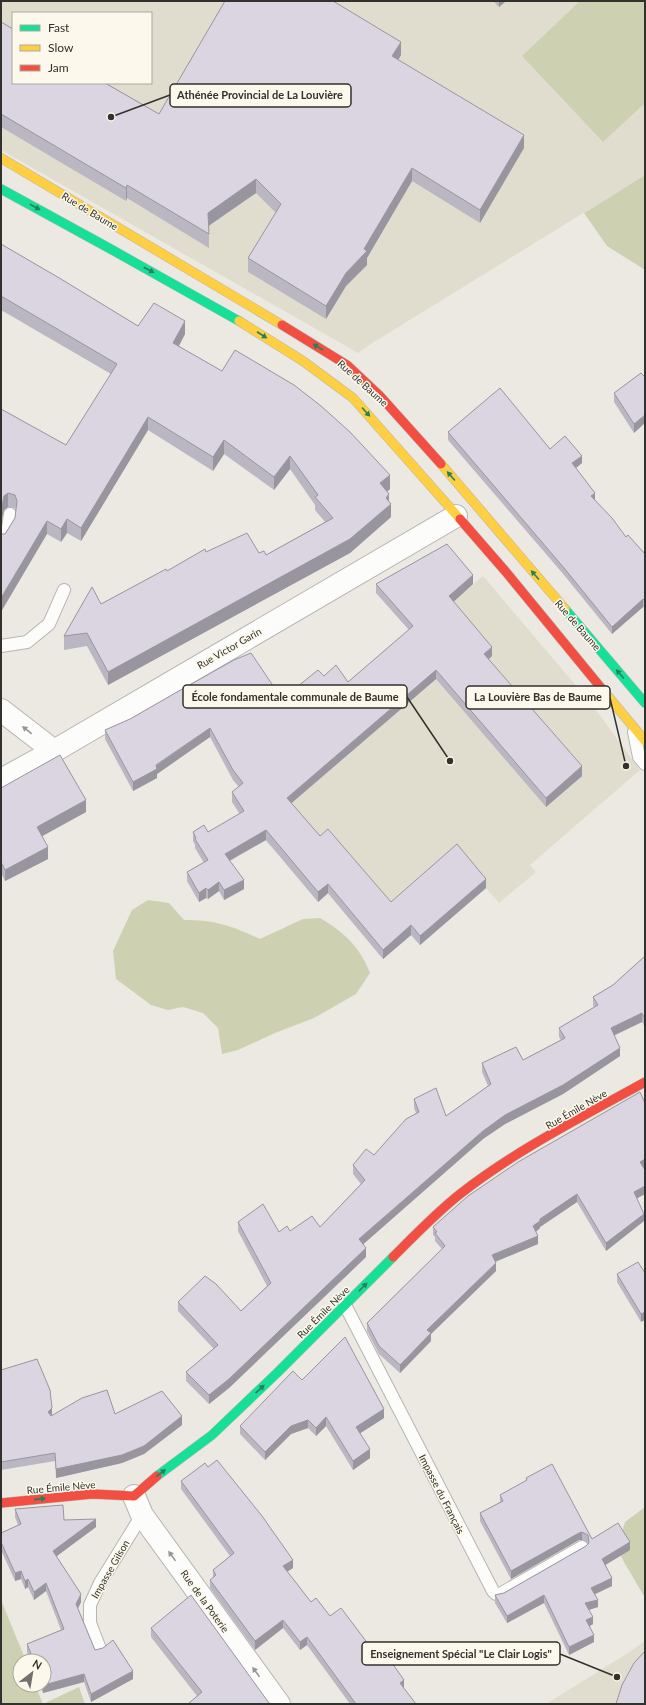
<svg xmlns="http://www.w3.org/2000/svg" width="646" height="1705" font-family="Lato,sans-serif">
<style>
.built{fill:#e1ddce;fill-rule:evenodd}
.green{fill:#ced1b1}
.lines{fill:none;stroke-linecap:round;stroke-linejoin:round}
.lane-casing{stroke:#b7b5b0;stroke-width:14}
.street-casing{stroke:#b7b5b0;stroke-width:24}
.fast-casing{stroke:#b7b5b0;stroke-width:10}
.slow-casing{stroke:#b7b5b0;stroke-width:10}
.jam-casing{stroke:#b7b5b0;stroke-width:10}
.lane{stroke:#fcfcfb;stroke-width:12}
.street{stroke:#fcfcfb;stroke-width:22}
.fast{stroke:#16e098;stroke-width:9}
.slow{stroke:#ffcf43;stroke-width:9}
.jam{stroke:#f24e42;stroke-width:9}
.wall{fill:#bbb7c2}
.shaded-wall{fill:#99959e}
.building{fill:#dad5e1;stroke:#99959e}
.oneway{fill:#25805d}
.oneway2{fill:#979694}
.labels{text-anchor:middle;stroke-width:3;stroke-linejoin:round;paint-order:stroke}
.street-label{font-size:10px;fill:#32312c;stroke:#fcf8eb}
.leader{fill:none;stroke:#32312c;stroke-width:1.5}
.callout-dot{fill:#32312c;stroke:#fcf8eb;stroke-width:1.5}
.callout{fill:#fcf8eb;stroke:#32312c;stroke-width:1.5}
.callout-label{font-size:11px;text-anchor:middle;font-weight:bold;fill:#32312c}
</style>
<rect width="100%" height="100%" fill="#ebe9e2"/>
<path class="built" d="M 1,1 L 645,1 L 645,175 L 374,342 L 358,353 L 1,150 ZM 13,13 L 151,13 L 151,83 L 13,83 Z
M 483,576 L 590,702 L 640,770 L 530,865 L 536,872 L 499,903 L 486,888 L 420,945 L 411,935 L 383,959 L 328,894 L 318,902 L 277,853 L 241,817 L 232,802 L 243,792 L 237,785 Z
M 645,1641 L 645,1704 L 546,1704 L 631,1651 Z"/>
<path class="green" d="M 580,1 L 645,1 L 645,103 L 603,142 L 522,56 Z
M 645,175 L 645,270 L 607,246 L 584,213 Z
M 148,900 L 169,903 L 184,920 C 216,920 232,926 260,939 L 303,919 L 320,918 C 344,932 360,947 370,973 L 356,994 L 314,1018 L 275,1033 L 238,1050 L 222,1054 L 218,1028 L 203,1013 L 183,1007 L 168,1010 L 151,1005 L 116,979 L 113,951 L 132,910 Z
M 645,1507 L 645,1598 L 620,1555 L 620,1539 L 625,1522 Z
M 1,1600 L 26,1661 L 20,1661 L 20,1685 L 35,1685 L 43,1704 L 79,1687 L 85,1704 L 1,1704 Z"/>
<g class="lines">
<g class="lane-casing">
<path id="lane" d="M 1,541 L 8,528 L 10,514
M 1,646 L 27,642 L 49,624 L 64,590
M 634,732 L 639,757 L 645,764
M 345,1305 L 493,1591 L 496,1594 L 500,1594 L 582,1547
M 100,1649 L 90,1623 L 90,1605 L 100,1583 L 142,1515"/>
</g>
<g class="street-casing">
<path id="street" d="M 1,710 L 54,751
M 1,780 L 54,751 L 456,516
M 134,1496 L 142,1515 L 279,1704"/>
</g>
<g class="fast-casing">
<path id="fast" d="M 1,189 L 107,247 L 239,321
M 565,609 L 645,703
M 157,1476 L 212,1435 L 277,1373 L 393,1257"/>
</g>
<g class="slow-casing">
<path id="slow" d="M 1,158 L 282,325
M 239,321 L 303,361 L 353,398 L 460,519
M 441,464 L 565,609
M 602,689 L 645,741"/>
</g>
<g class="jam-casing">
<path id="jam" d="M 282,325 L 347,365 L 380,396 L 441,464
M 460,519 L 506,572 L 602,689
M 393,1257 C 415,1235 436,1213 460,1194 C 516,1150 582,1117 645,1082
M 1,1503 L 92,1494 L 134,1496 L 157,1476"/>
</g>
<use href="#lane" class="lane"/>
<use href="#street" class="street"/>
<use href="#fast" class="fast"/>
<use href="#slow" class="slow"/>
<use href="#jam" class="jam"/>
</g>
<path class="wall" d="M 493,1 L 506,1 L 499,7 Z
M 1,22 L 159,114 L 401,55 L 398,60 L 524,148 L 480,223 L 412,181 L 367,258 L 367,265 L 346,286 L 326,319 L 248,272 L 248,258 L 276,213 L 256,193 L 209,226 L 209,248 L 127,198 L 126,201 L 1,127 Z
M 1,244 L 138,326 L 185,334 L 179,346 L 390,489 L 387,492 L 389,502 L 391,517 L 350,553 L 108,685 L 87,646 L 64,650 L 64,636 L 101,604 L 167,571 L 206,552 L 259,553 L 266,555 L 325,522 L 315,510 L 315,505 L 290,469 L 274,490 L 224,454 L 213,471 L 148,430 L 81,541 L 67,533 L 61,542 L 47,534 L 5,534 L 15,518 L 16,511 L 15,508 L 8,507 L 4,510 L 1,409 L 66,445 L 111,374 L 1,310 Z
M 641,373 L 634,433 L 614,402 L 614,393 Z
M 448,432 L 550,449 L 582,463 L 576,468 L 595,500 L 626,537 L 645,554 L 645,608 L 643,607 L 612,634 L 564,575 L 448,440 Z
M 376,584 L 473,584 L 453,602 L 492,656 L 489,659 L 582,776 L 546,807 L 436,679 L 291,803 L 320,836 L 391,902 L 486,888 L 420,945 L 411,935 L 383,959 L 328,893 L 318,902 L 266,840 L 230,861 L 244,889 L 224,900 L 219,891 L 208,899 L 206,898 L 199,902 L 187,881 L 187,872 L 204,863 L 195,848 L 195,845 L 193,841 L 193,832 L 208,832 L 240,814 L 232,802 L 232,792 L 239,787 L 233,780 L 210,737 L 157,774 L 157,778 L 133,791 L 105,739 L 105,730 L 282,699 L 324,676 L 348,682 L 409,630 L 376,593 Z
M 1,788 L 86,812 L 42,836 L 48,859 L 5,881 L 1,873 Z
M 645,956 L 645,1027 L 642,1022 L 614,1035 L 620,1056 L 563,1094 L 505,1124 L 483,1139 L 363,1244 L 366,1257 L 229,1388 L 209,1404 L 186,1381 L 186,1372 L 214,1349 L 178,1311 L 178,1302 L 241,1311 L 267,1286 L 238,1231 L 238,1222 L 279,1232 L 290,1231 L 320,1227 L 361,1184 L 353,1174 L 353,1165 L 374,1155 L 416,1113 L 414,1108 L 414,1099 L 446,1116 L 488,1086 L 482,1072 L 482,1063 L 523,1060 L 561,1040 L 559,1037 L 559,1028 L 594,1007 L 593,1006 L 593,997 L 613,985 Z
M 645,1103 L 645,1167 L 644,1168 L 645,1194 L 637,1198 L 644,1221 L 606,1251 L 577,1202 L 540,1227 L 540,1228 L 536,1232 L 538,1244 L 495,1262 L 496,1271 L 431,1334 L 431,1341 L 400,1373 L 379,1354 L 367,1331 L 367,1323 L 442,1249 L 435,1241 L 435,1237 L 433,1235 L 433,1227 Z
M 645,1273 L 641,1322 L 617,1282 L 617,1274 Z
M 1,1370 L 52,1416 L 115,1414 L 182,1425 L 144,1454 L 122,1463 L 56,1478 L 55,1461 L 1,1470 Z
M 302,1380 L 384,1418 L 360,1433 L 370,1458 L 353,1470 L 326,1426 L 316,1436 L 308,1428 L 291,1434 L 265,1460 L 240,1434 L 240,1426 Z
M 526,1478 L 592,1539 L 630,1550 L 605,1565 L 612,1586 L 595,1594 L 598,1607 L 589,1610 L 593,1624 L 590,1626 L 594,1642 L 569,1655 L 544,1603 L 507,1623 L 495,1603 L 495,1595 L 504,1593 L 586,1546 L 588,1543 L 582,1540 L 579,1540 L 511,1579 L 480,1521 L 480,1513 L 500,1502 L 500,1495 L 526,1481 Z
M 181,1481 L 293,1568 L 287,1572 L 311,1602 L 330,1616 L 372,1649 L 416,1704 L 350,1704 L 307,1645 L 300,1650 L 283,1628 L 255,1650 L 210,1588 L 210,1580 L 213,1578 L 213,1570 L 230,1556 L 181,1489 Z
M 15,1509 L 96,1527 L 56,1556 L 81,1602 L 78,1609 L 95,1650 L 133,1679 L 91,1702 L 84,1682 L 43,1693 L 40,1685 L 44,1685 L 44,1661 L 30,1661 L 27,1652 L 27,1644 L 61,1630 L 46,1591 L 34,1600 L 28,1587 L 25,1589 L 21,1579 L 15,1581 L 1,1550 L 1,1533 L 18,1525 L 15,1517 Z
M 151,1628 L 269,1703 L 271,1704 L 189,1704 L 189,1703 L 197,1696 L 151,1637 Z"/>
<path class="shaded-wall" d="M 499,1 L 506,1 L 499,7 Z
M 401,42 L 401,55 L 392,70 L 392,56 Z
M 524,135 L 524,148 L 480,223 L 480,210 Z
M 412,168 L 412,181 L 367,258 L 367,265 L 346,286 L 326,319 L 326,306 L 346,273 L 364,249 Z
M 256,179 L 256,193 L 208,226 L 208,213 Z
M 127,185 L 127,198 L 126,201 L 126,188 Z
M 185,321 L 185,334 L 173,357 L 173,343 Z
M 645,415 L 645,423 L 634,433 L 634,424 Z
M 148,417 L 148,430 L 81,541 L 81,528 Z
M 224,440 L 224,454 L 213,471 L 213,457 Z
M 290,456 L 290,469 L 274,490 L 274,477 Z
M 582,456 L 582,463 L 572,471 L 572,463 Z
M 390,475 L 390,489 L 380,497 L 380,483 Z
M 8,493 L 8,507 L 4,510 L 1,524 L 1,511 L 4,496 Z
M 595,493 L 595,501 L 591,496 Z
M 389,494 L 389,506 L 391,504 L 391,517 L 350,553 L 108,685 L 108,672 L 386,498 Z
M 67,519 L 67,533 L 61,542 L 61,529 Z
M 47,521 L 47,534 L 1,612 L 1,598 Z
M 473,575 L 473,584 L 449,606 L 449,596 Z
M 643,599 L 643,607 L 612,634 L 612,627 Z
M 492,647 L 492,656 L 484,663 L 484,654 Z
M 436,670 L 436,679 L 287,807 L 287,798 Z
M 210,728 L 210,737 L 157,774 L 157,778 L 133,791 L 133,782 Z
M 582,766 L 582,776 L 546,807 L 546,798 Z
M 86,800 L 86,812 L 37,839 L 37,827 Z
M 266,830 L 266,840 L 225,863 L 225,854 Z
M 48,847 L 48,859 L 5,881 L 5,870 Z
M 486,879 L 486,888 L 420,945 L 420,936 Z
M 244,880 L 244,889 L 224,900 L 224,890 Z
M 219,882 L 219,891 L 208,899 L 208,890 Z
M 328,884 L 328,893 L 318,902 L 318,892 Z
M 206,888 L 206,898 L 199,902 L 199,893 Z
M 411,925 L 411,935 L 383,959 L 383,950 Z
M 642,1013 L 642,1022 L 611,1037 L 611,1028 Z
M 620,1048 L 620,1056 L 563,1094 L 505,1124 L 483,1139 L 359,1248 L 359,1239 L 483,1131 L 505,1115 Z
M 645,1159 L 645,1167 L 640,1170 L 640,1162 Z
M 645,1186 L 645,1194 L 634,1200 L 634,1192 Z
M 577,1194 L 577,1202 L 540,1227 L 540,1228 L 533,1234 L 533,1226 L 540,1219 Z
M 644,1214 L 644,1221 L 606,1251 L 606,1243 Z
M 538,1236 L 538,1244 L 492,1263 L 492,1255 Z
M 366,1248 L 366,1257 L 229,1388 L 209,1404 L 209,1395 Z
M 496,1263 L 496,1271 L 431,1334 L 431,1341 L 400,1373 L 400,1365 L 427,1330 Z
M 645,1312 L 645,1320 L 641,1322 L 641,1314 Z
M 52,1408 L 52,1416 L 48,1412 Z
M 384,1409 L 384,1418 L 356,1436 L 356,1427 Z
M 182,1416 L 182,1425 L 144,1454 L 122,1463 L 56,1478 L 56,1469 Z
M 326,1417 L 326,1426 L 316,1436 L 316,1428 Z
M 308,1420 L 308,1428 L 291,1434 L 265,1460 L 265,1452 L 291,1426 Z
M 370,1449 L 370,1458 L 353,1470 L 353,1461 Z
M 96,1519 L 96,1527 L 53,1559 L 53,1551 Z
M 582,1532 L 582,1540 L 579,1540 L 511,1579 L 511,1571 L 579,1533 Z
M 630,1542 L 630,1550 L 602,1567 L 602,1559 Z
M 293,1560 L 293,1568 L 283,1574 L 283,1566 Z
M 21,1571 L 21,1579 L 15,1581 L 15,1573 Z
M 612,1578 L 612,1586 L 591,1596 L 591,1588 Z
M 28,1579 L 28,1587 L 25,1589 L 25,1581 Z
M 46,1583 L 46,1591 L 34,1600 L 34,1592 Z
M 81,1594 L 81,1602 L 76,1612 L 76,1604 Z
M 544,1595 L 544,1603 L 507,1623 L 507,1616 Z
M 598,1600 L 598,1607 L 585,1611 L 585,1603 Z
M 593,1617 L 593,1624 L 586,1628 L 586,1620 Z
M 283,1620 L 283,1628 L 255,1650 L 255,1641 Z
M 594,1635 L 594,1642 L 569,1655 L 569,1647 Z
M 307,1637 L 307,1645 L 300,1650 L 300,1642 Z
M 133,1671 L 133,1679 L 91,1702 L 91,1694 Z
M 84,1674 L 84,1682 L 43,1693 L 43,1685 Z
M 404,1680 L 404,1689 L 400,1683 Z"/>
<path class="building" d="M 225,1 L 333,1 L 401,42 L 392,56 L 524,135 L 480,210 L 412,168 L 364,249 L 367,251 L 346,273 L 326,306 L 248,258 L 281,204 L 256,179 L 208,213 L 209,234 L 127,185 L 126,188 L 1,114 L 1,22 L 13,29 L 13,83 L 105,83 L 159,114 Z
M 1,244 L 61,279 L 138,326 L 154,303 L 185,321 L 173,343 L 222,371 L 235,350 L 294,385 L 321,406 L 350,432 L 390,475 L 380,483 L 389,494 L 386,498 L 391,504 L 350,539 L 108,672 L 87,633 L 64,636 L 92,587 L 101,604 L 166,569 L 167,571 L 205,549 L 206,552 L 247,533 L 259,553 L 264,551 L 266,555 L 333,518 L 315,497 L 318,495 L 290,456 L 274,477 L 224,440 L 213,457 L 148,417 L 81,528 L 67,519 L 61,529 L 47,521 L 1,598 L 1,534 L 5,534 L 15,518 L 17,501 L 15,495 L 8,493 L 4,496 L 1,511 L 1,409 L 66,445 L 117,364 L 1,296 Z
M 641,373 L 645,377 L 645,415 L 634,424 L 614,393 Z
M 500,388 L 550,449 L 565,436 L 582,456 L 572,463 L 595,493 L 591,496 L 612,518 L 626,537 L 628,535 L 645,554 L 645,600 L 643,599 L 612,627 L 564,568 L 448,432 Z
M 447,544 L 473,575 L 449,596 L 492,647 L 484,654 L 582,766 L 546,798 L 436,670 L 287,798 L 320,836 L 328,829 L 391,902 L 457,844 L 486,879 L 420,936 L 411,925 L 383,950 L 328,884 L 318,892 L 266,830 L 225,854 L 244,880 L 224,890 L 219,882 L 208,890 L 206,888 L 199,893 L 187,872 L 208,860 L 195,839 L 196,838 L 193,832 L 204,825 L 208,832 L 244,811 L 232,792 L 243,783 L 233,770 L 210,728 L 156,765 L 157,769 L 133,782 L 105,730 L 130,719 L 177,692 L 234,660 L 251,653 L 282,699 L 318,670 L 324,676 L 336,665 L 348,682 L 413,626 L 376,584 Z
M 60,755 L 86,800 L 37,827 L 48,847 L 5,870 L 1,862 L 1,788 Z
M 645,956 L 645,1019 L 642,1013 L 611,1028 L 620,1048 L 563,1085 L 505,1115 L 483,1131 L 359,1239 L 366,1248 L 229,1379 L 209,1395 L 186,1372 L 218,1345 L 178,1302 L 205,1276 L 216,1284 L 241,1311 L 271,1283 L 238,1222 L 263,1204 L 279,1232 L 287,1226 L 290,1231 L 312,1216 L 320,1227 L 365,1180 L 353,1165 L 366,1149 L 374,1155 L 406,1119 L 419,1112 L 414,1099 L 436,1088 L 446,1116 L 491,1084 L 482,1063 L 516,1047 L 523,1060 L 565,1038 L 559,1028 L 598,1005 L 593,997 L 613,985 Z
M 640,1092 L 645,1103 L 645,1159 L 640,1162 L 645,1170 L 645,1186 L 634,1192 L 644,1214 L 606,1243 L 577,1194 L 540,1219 L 540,1221 L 533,1226 L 538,1236 L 492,1255 L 496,1263 L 427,1330 L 431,1333 L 400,1365 L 379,1346 L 367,1323 L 445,1246 L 435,1233 L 437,1232 L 433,1227 L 468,1196 L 518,1162 Z
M 638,1262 L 645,1273 L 645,1312 L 641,1314 L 617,1274 Z
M 345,1337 L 384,1409 L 356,1427 L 370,1449 L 353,1461 L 326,1417 L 316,1428 L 308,1420 L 291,1426 L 265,1452 L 240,1426 L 293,1371 L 302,1380 Z
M 37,1359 L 50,1390 L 52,1408 L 48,1412 L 51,1416 L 82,1398 L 107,1390 L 115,1414 L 162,1391 L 182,1416 L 144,1446 L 122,1455 L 56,1469 L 55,1453 L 1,1462 L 1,1370 Z
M 217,1460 L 262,1516 L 293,1560 L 283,1566 L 311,1602 L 316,1598 L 330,1616 L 341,1608 L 372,1649 L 380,1646 L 404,1680 L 400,1683 L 416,1704 L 356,1704 L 307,1637 L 300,1642 L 283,1620 L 255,1641 L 210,1580 L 216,1575 L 213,1570 L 234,1553 L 181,1481 L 205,1463 L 208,1467 Z
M 552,1464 L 592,1539 L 618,1523 L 630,1542 L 602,1559 L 612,1578 L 591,1588 L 598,1600 L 585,1603 L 593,1617 L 586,1620 L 594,1635 L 569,1647 L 544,1595 L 507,1616 L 495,1595 L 504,1593 L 586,1546 L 589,1543 L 588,1535 L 582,1532 L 579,1533 L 511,1571 L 480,1513 L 503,1501 L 500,1495 L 527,1480 L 526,1478 Z
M 63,1505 L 64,1520 L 96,1519 L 53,1551 L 81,1594 L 76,1604 L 95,1650 L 103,1648 L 113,1640 L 133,1671 L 91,1694 L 84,1674 L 44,1685 L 44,1661 L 34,1661 L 27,1644 L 64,1629 L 46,1583 L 34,1592 L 28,1579 L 25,1581 L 21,1571 L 15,1573 L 1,1542 L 1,1533 L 21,1524 L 15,1509 Z
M 191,1595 L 269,1703 L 271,1704 L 190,1704 L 189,1703 L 202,1692 L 151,1628 Z
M 645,1651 L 645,1704 L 616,1704 L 622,1685 L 634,1663 Z"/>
<defs><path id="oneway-solid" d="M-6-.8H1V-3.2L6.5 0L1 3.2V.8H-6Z"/></defs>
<g class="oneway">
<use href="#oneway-solid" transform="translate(35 207) rotate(29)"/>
<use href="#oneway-solid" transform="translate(149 270) rotate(28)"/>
<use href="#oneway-solid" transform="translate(262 335) rotate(33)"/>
<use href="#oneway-solid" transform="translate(318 347) rotate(-148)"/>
<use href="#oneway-solid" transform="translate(366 412) rotate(48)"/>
<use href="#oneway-solid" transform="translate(451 476) rotate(-131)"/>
<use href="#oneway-solid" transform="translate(535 575) rotate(-131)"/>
<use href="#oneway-solid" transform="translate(620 674) rotate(-131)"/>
<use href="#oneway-solid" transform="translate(363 1287) rotate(-45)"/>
<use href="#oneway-solid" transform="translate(260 1389) rotate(-43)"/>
<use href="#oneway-solid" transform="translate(161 1473) rotate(-37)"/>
<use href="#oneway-solid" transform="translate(40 1499) rotate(-6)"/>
</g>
<g class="oneway2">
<use href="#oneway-solid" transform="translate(27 730) rotate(-141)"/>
<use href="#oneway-solid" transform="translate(172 1556) rotate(-126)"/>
<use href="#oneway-solid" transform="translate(256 1672) rotate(-126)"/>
</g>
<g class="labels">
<g class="street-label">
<text transform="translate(90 211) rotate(31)" y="4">Rue de Baume</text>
<text transform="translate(363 383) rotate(42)" y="4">Rue de Baume</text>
<text transform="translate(578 625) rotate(49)" y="4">Rue de Baume</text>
<text transform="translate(229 648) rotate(-30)" y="4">Rue Victor Garin</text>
<text transform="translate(576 1109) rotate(-30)" y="4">Rue Émile Nève</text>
<text transform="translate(323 1312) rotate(-45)" y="4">Rue Émile Nève</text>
<text transform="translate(61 1487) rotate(-5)" y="4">Rue Émile Nève</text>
<text transform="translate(442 1494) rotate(63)" y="4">Impasse du Français</text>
<text transform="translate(110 1569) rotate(-60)" y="4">Impasse Gilson</text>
<text transform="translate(205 1601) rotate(54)" y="4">Rue de la Poterie</text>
</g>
</g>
<path class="leader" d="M111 117L170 95M450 761L407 697M626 766L610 698M617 1677L560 1654"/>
<g class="callout-dot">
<circle cx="111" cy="117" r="4"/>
<circle cx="450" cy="761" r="4"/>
<circle cx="626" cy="766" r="4"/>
<circle cx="617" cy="1677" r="4"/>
</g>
<g class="callout">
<rect x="170" y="84" width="181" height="23" rx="4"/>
<rect x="183" y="685" width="224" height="23" rx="4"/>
<rect x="466" y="686" width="144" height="23" rx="4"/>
<rect x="362" y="1642" width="198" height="23" rx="4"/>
</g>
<g class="callout-label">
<text x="260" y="99">Athénée Provincial de La Louvière</text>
<text x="295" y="701">École fondamentale communale de Baume</text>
<text x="538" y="701">La Louvière Bas de Baume</text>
<text x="461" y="1658">Enseignement Spécial "Le Clair Logis"</text>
</g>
<rect width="646" height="1705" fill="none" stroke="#32312c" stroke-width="4"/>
<rect x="12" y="12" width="140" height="72" fill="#fcf8eb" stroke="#aba89f"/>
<rect x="20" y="25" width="20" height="6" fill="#16e098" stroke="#aba89f"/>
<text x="48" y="32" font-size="12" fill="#32312c">Fast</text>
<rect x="20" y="45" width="20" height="6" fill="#ffcf43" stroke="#aba89f"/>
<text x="48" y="52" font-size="12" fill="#32312c">Slow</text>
<rect x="20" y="65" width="20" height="6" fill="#f24e42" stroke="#aba89f"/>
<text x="48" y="72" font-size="12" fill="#32312c">Jam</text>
<g transform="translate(32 1673) rotate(31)"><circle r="19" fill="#fcf8eb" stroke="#aba89f"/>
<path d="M0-3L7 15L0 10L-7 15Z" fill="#73716c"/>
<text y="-6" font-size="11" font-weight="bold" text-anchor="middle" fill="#32312c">N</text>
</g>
</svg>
